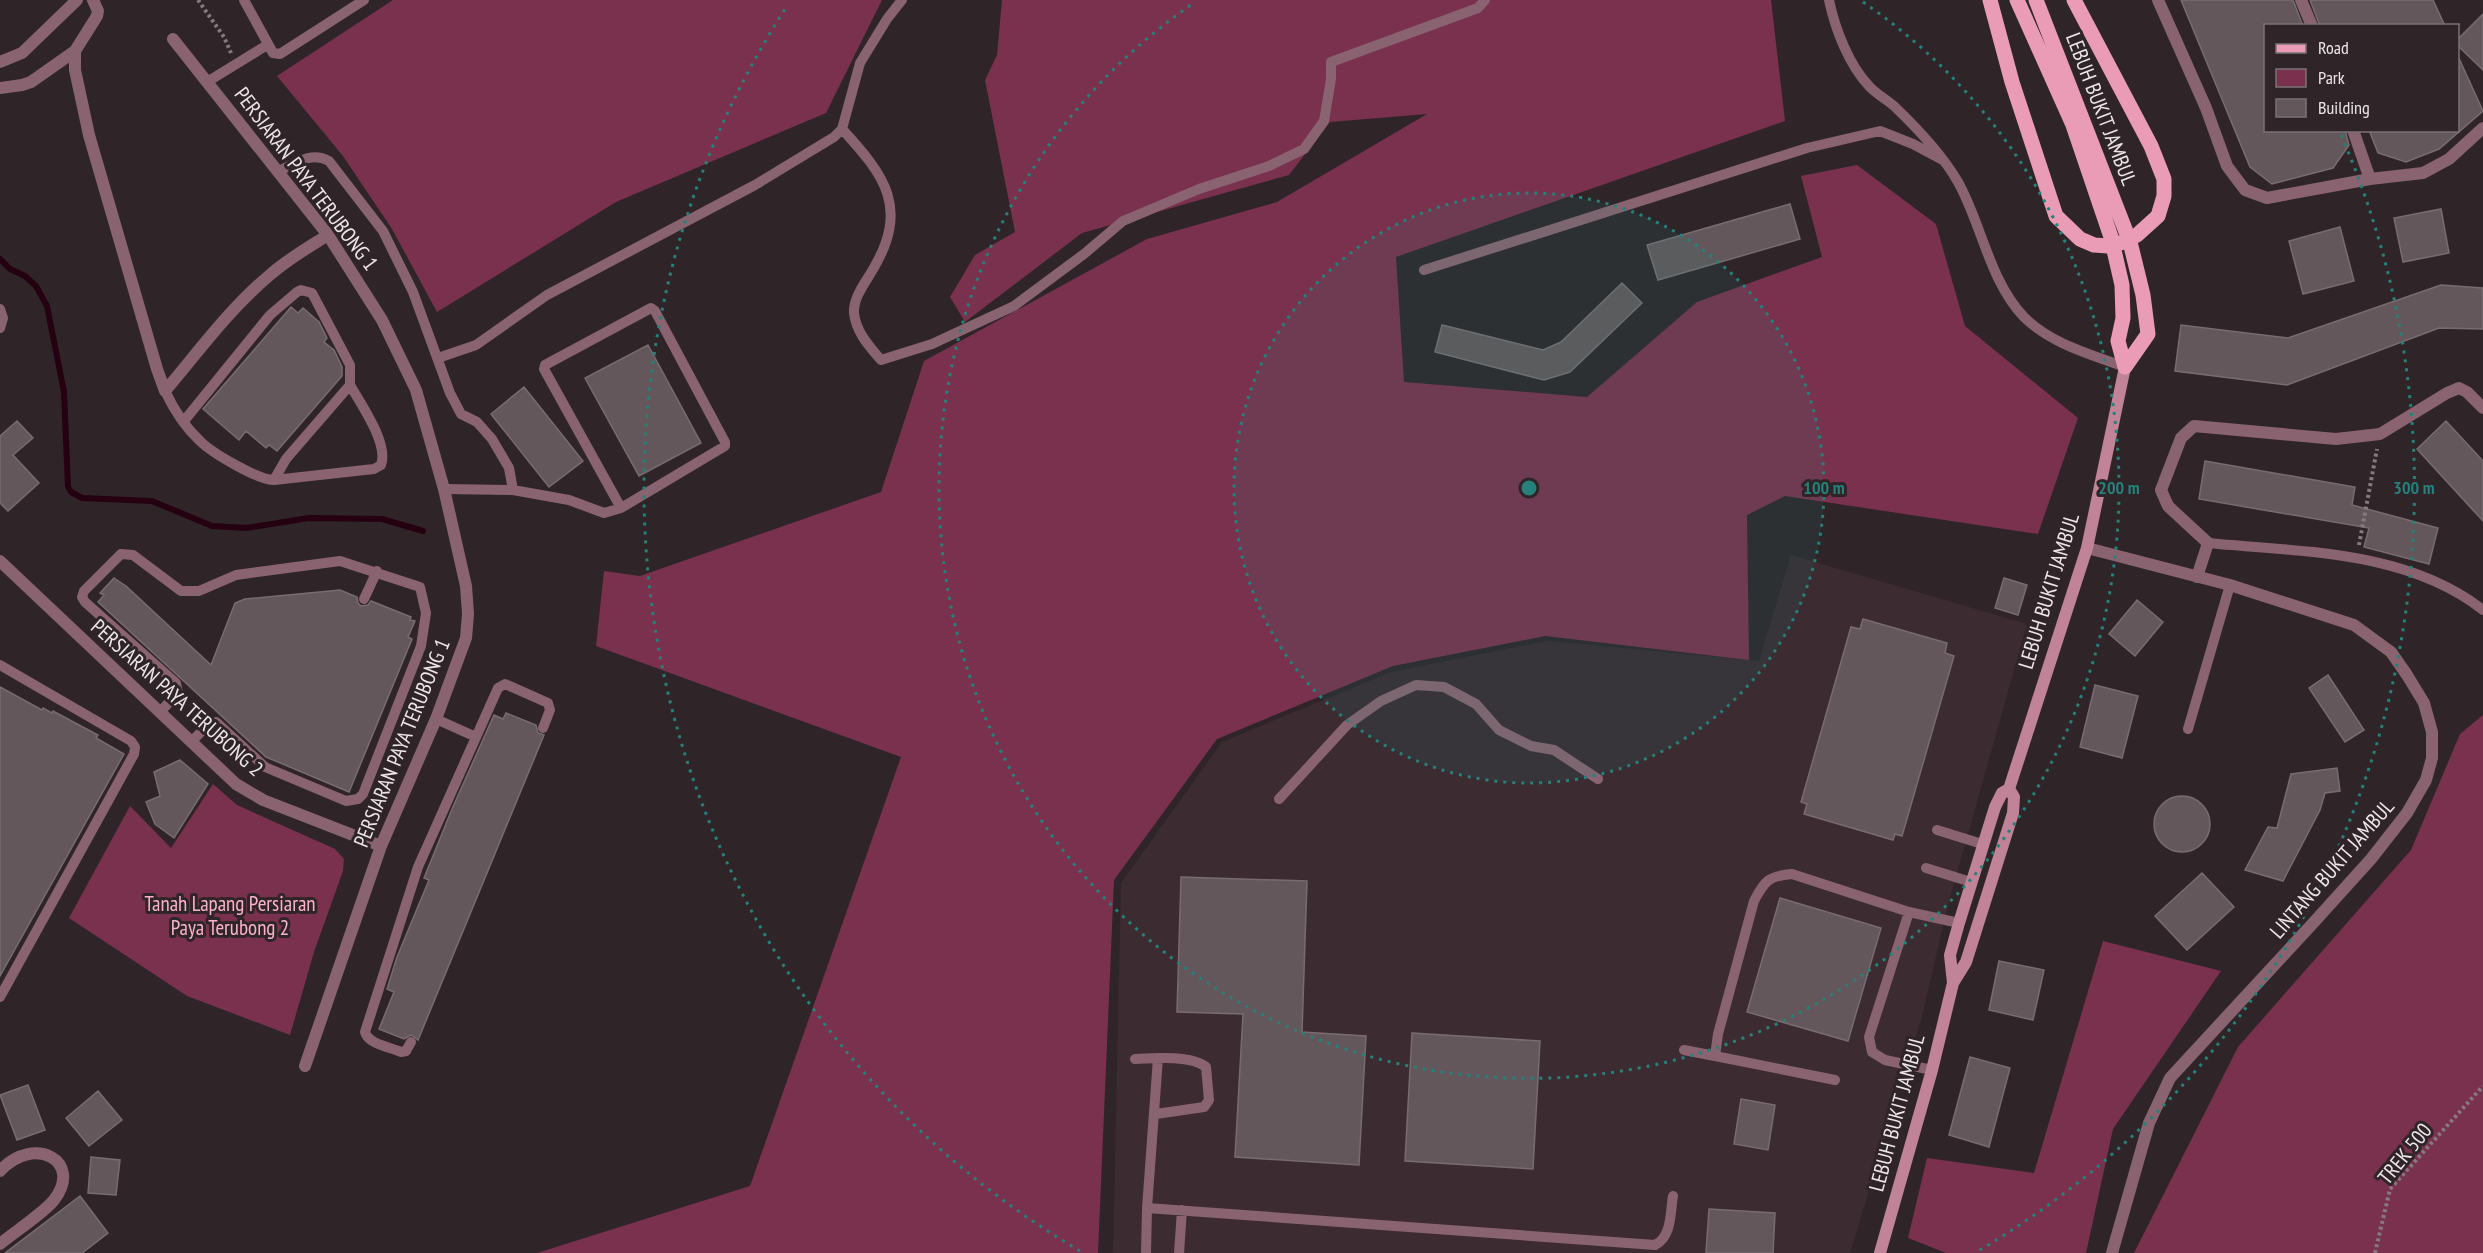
<svg xmlns="http://www.w3.org/2000/svg" width="2483" height="1253" font-family="'PT Sans Narrow',sans-serif">
<style>
.built{fill:#3c2b31}
.green{fill:#79314e}
.lines{fill:none;stroke-linecap:round;stroke-linejoin:round}
.stream{stroke:#250011;stroke-width:6}
.building{fill:#63575b;stroke:#786c70;stroke-width:1.5}
.path{stroke:#847b7e;stroke-width:4;stroke-dasharray:3 3;stroke-linecap:butt}
.service{stroke:#896370;stroke-width:10}
.minor{stroke:#896370;stroke-width:12}
.secondary{stroke:#c08398;stroke-width:12}
.primary{stroke:#ea9cb7;stroke-width:15}
.primary-bridge{stroke:#ea9cb7;stroke-width:15}
.ring{fill:none;stroke:#25817a;stroke-width:3;stroke-dasharray:3 6}
.labels{text-anchor:middle;stroke-width:6;stroke-linejoin:round;paint-order:stroke}
.street-label{font-size:21px;fill:#ede6e8;stroke:#2f2528}
.park-label{font-size:21px;fill:#fbb3cb;stroke:#2f2528}
.centre{fill:#25817a;stroke:#2f2528;stroke-width:3}
.ring-label{font-size:18px;text-anchor:middle;font-weight:bold;fill:#25817a;stroke:#2f2528;stroke-width:6;stroke-linejoin:round;paint-order:stroke}
</style>
<rect width="100%" height="100%" fill="#2f2528"/>
<path class="built" d="M 1791,555 L 2027,624 L 1948,905 L 1922,1016 L 1850,1253 L 1113,1253 L 1121,883 L 1222,742 L 1391,672 L 1548,641 L 1759,661 Z"/>
<path class="green" d="M 393,0 L 882,0 L 826,113 L 616,202 L 437,312 L 392,229 L 343,156 L 277,76 Z
M 1002,0 L 1771,0 L 1785,121 L 1396,257 L 1404,382 L 1587,397 L 1697,302 L 1822,257 L 1801,176 L 1857,165 L 1936,224 L 1965,326 L 2078,418 L 2038,534 L 1785,496 L 1747,515 L 1749,660 L 1545,636 L 1393,666 L 1217,739 L 1114,880 L 1098,1253 L 537,1253 L 750,1186 L 901,757 L 596,646 L 604,571 L 640,576 L 881,492 L 924,361 L 1147,239 L 1277,202 L 1427,114 L 1330,122 L 1289,175 L 1082,233 L 965,322 L 950,297 L 975,255 L 1015,232 L 985,80 L 997,55 Z
M 2483,715 L 2483,1253 L 2134,1253 L 2238,1047 L 2411,850 L 2460,734 Z
M 213,784 L 237,805 L 335,849 L 344,859 L 343,871 L 314,952 L 290,1035 L 187,996 L 69,918 L 130,806 L 171,848 Z
M 2103,941 L 2221,971 L 2113,1129 L 2086,1253 L 1946,1253 L 1908,1238 L 1927,1158 L 2034,1173 Z"/>
<g class="lines">
<path class="stream" d="M 0,259 L 10,269 L 25,276 L 36,286 L 47,306 L 64,392 L 68,487 L 71,492 L 82,498 L 152,501 L 212,526 L 246,528 L 309,518 L 382,519 L 423,531"/>
</g>
<path class="building" d="M 2181,0 L 2293,0 L 2303,26 L 2265,26 L 2265,130 L 2345,130 L 2349,145 L 2333,168 L 2272,184 L 2250,167 Z
M 2310,0 L 2433,0 L 2445,26 L 2320,26 Z
M 2483,14 L 2483,70 L 2457,45 L 2457,40 Z
M 2457,54 L 2483,111 L 2439,149 L 2406,162 L 2378,153 L 2369,130 L 2457,130 Z
M 1790,204 L 1800,239 L 1658,280 L 1647,245 Z
M 2441,209 L 2449,253 L 2403,262 L 2394,218 Z
M 2340,227 L 2354,281 L 2303,294 L 2289,241 Z
M 1622,283 L 1642,303 L 1570,372 L 1544,380 L 1435,352 L 1442,325 L 1543,350 L 1561,342 Z
M 2441,285 L 2483,288 L 2483,329 L 2439,328 L 2287,385 L 2175,371 L 2181,325 L 2288,338 Z
M 291,307 L 298,313 L 303,308 L 319,322 L 327,338 L 324,342 L 334,350 L 342,367 L 342,376 L 277,451 L 269,445 L 266,448 L 246,431 L 239,440 L 203,409 Z
M 648,345 L 701,443 L 639,476 L 585,378 Z
M 524,387 L 583,461 L 549,487 L 491,414 Z
M 17,421 L 33,438 L 13,455 L 39,483 L 8,511 L 0,503 L 0,436 Z
M 2446,421 L 2483,461 L 2483,521 L 2417,449 Z
M 2205,461 L 2355,487 L 2352,505 L 2438,528 L 2429,564 L 2364,547 L 2369,528 L 2199,499 Z
M 114,578 L 126,586 L 211,665 L 235,603 L 245,599 L 340,590 L 357,597 L 358,603 L 361,606 L 368,605 L 371,601 L 411,617 L 410,620 L 415,621 L 408,637 L 412,639 L 349,792 L 266,757 L 98,602 L 104,595 L 100,593 Z
M 2004,578 L 2027,585 L 2018,615 L 1995,608 Z
M 2137,600 L 2163,622 L 2135,656 L 2109,634 Z
M 1863,619 L 1947,643 L 1945,653 L 1954,656 L 1902,836 L 1895,834 L 1893,840 L 1804,814 L 1807,804 L 1801,802 L 1851,627 L 1860,629 Z
M 2328,675 L 2364,730 L 2345,742 L 2309,688 Z
M 2095,685 L 2138,696 L 2122,758 L 2080,747 Z
M 0,687 L 42,710 L 43,708 L 52,713 L 53,711 L 98,735 L 96,738 L 124,754 L 0,976 Z
M 506,713 L 536,725 L 538,733 L 544,735 L 418,1040 L 411,1035 L 404,1039 L 379,1029 L 394,992 L 387,989 L 397,957 L 429,880 L 424,878 L 452,809 L 494,715 L 503,719 Z
M 180,760 L 208,784 L 174,838 L 155,824 L 146,802 L 160,796 L 154,772 Z
M 2337,768 L 2340,791 L 2325,793 L 2320,810 L 2283,881 L 2245,870 L 2268,827 L 2277,828 L 2291,774 Z
M2154 824a28 28 0 1 1 56 0a28 28 0 1 1-56 0Z
M 2202,873 L 2234,907 L 2187,950 L 2155,916 Z
M 1181,877 L 1307,881 L 1302,1032 L 1366,1036 L 1359,1165 L 1235,1157 L 1243,1014 L 1177,1012 Z
M 1780,898 L 1881,928 L 1848,1041 L 1747,1012 Z
M 1999,961 L 2044,970 L 2033,1020 L 1989,1010 Z
M 1412,1033 L 1540,1041 L 1533,1169 L 1405,1161 Z
M 1970,1057 L 2010,1068 L 1989,1147 L 1949,1135 Z
M 28,1085 L 45,1130 L 17,1140 L 0,1095 Z
M 98,1091 L 122,1120 L 89,1146 L 66,1118 Z
M 1741,1099 L 1775,1105 L 1768,1150 L 1734,1144 Z
M 91,1157 L 120,1160 L 116,1195 L 88,1193 Z
M 80,1196 L 108,1233 L 82,1253 L 5,1253 Z
M 1709,1209 L 1775,1213 L 1773,1253 L 1706,1253 Z"/>
<g class="lines">
<path class="path" d="M 198,0 L 224,37 L 231,53
M 2359,545 L 2377,449
M 2375,1253 L 2390,1189 L 2483,1086"/>
<path class="service" d="M 244,0 L 273,53 L 280,54 L 364,0
M 1829,0 C 1835,29 1849,65 1869,86 C 1876,94 1886,99 1894,106 C 1917,128 1942,154 1958,182 C 1982,225 1989,280 2024,317 C 2051,344 2090,354 2125,367
M 207,82 L 267,45
M 842,129 C 885,176 910,208 872,271 C 865,283 853,298 854,313 C 856,332 869,346 881,360 L 932,344 L 1014,306 L 1084,254 L 1123,221 L 1199,189 L 1269,166 L 1304,149 L 1324,121 L 1331,79 L 1331,62 L 1478,8 L 1485,0
M 279,171 C 296,163 311,151 329,161 L 383,231 L 413,292 L 450,393 L 461,414 L 477,422 L 492,439 L 509,468 L 513,490
M 1424,270 L 1807,148 L 1880,131 L 1913,144 L 1941,159
M 651,308 L 655,311 L 725,442 L 725,446 L 621,508 L 544,369 L 545,365 Z
M 0,309 L 3,318 L 0,328
M 438,358 L 476,345 L 547,295 L 755,185 L 834,137 L 842,129 L 860,63 L 887,19 L 902,0
M 165,391 C 173,408 186,428 200,441 C 212,453 258,480 274,480 L 374,469 L 381,465 C 389,444 361,404 350,385
M 184,421 L 270,315 L 297,292 L 301,290 L 312,293 L 350,365 L 350,385 L 286,459 L 274,480
M 444,489 L 513,490 L 569,500 L 604,513 L 621,508
M 2208,543 C 2301,552 2406,550 2483,610
M 364,599 L 377,571
M 0,665 L 131,741 L 135,747 L 134,754 L 0,997
M 160,712 L 178,693 L 176,683 L 85,602 L 82,597 L 84,591 L 121,554 L 133,555 L 181,591 L 199,591 L 236,575 L 340,561 L 420,587 L 426,613 L 421,646 L 363,794 L 358,799 L 346,801 L 265,767 L 216,722 L 209,724 L 191,742
M 436,719 L 476,737
M 2188,729 L 2230,585
M 1279,799 L 1347,725 L 1381,701 L 1416,685 L 1444,687 L 1476,704 L 1499,730 L 1531,746 L 1554,750 L 1598,779
M 1937,830 L 1982,844
M 1926,868 L 1971,882
M 1909,912 L 1869,1037 L 1872,1052 L 1885,1060 L 1932,1070
M 411,1042 L 406,1051 L 401,1052 C 390,1047 368,1044 365,1032 L 418,867 L 498,688 L 505,684 L 548,703 L 550,710 L 543,728
M 1684,1050 L 1715,1056 L 1718,1034 L 1754,901 C 1765,880 1769,876 1792,874 L 1909,912 L 1959,923
M 1715,1056 L 1835,1080
M 1135,1059 C 1154,1058 1191,1055 1206,1067 L 1209,1100 L 1204,1107 L 1156,1114
M 1147,1208 L 1655,1245 C 1672,1236 1670,1214 1673,1196
M 1146,1253 L 1147,1208 L 1158,1058
M 1179,1253 L 1182,1210"/>
<path class="minor" d="M 2158,0 L 2206,108 L 2227,166 L 2245,190 L 2267,198 L 2370,179 L 2423,173 L 2449,159 L 2483,128
M 2301,0 L 2312,26
M 173,39 L 328,235 L 382,320 L 416,390 L 444,489 L 466,586 L 468,614 L 466,638 L 436,719 L 381,846 L 305,1066
M 75,51 L 75,70 L 89,135 L 157,369 L 165,391 C 199,351 230,308 271,274 C 288,259 309,247 328,235
M 0,62 L 22,53 L 77,0
M 0,88 L 22,85 L 31,82 L 75,51 L 97,16 L 98,11 L 93,0
M 2353,130 L 2370,179
M 2087,548 L 2230,585 L 2354,625 L 2391,652 L 2407,675 L 2424,703 L 2432,732 L 2432,758 L 2426,780 L 2407,813 L 2371,859 L 2315,921 L 2170,1078 L 2149,1123 L 2112,1253
M 0,561 L 236,784 L 263,800 L 381,846
M 2197,577 L 2208,543 L 2168,506 L 2161,490 L 2181,438 L 2194,426 L 2336,439 L 2380,434 L 2447,393 L 2459,388 L 2467,392 L 2483,408
M 0,1171 C 34,1134 84,1161 54,1200 C 45,1212 13,1233 0,1244"/>
<path class="secondary" d="M 1953,983 L 1950,955 L 1959,923 L 1995,807 L 2002,793 L 2009,789 L 2087,548 L 2125,367
M 1880,1253 L 1932,1070 L 1953,983 L 1966,962 L 2013,813 L 2014,797 L 2009,789"/>
<path class="primary" d="M 2017,0 L 2073,125 L 2111,237 L 2122,285 L 2123,318 L 2118,341 L 2125,367
M 2036,0 L 2130,242 L 2143,295 L 2148,334 L 2125,367"/>
<path class="primary-bridge" d="M 1990,0 L 2012,82 L 2056,216 L 2080,239 L 2094,245 L 2108,246 L 2124,242 L 2137,235 L 2158,216 L 2164,196 L 2164,179 L 2151,146 L 2074,0"/>
</g>
<circle cx="1529" cy="488" r="295" fill="#25817a" fill-opacity=".12"/>
<g class="ring">
<circle cx="1529" cy="488" r="295"/>
<path d="M1863 2A590 590 0 1 1 1195 2"/>
<path d="M1080 1251A885 885 0 0 1 787 6M2341 135A885 885 0 0 1 1978 1251"/>
</g>
<g class="labels">
<g class="street-label">
<text transform="translate(2101 109) rotate(69)" y="7">LEBUH BUKIT JAMBUL</text>
<text transform="translate(306 179) rotate(53)" y="7">PERSIARAN PAYA TERUBONG 1</text>
<text transform="translate(2049 591) rotate(-73)" y="7">LEBUH BUKIT JAMBUL</text>
<text transform="translate(177 698) rotate(42)" y="7">PERSIARAN PAYA TERUBONG 2</text>
<text transform="translate(402 743) rotate(-68)" y="7">PERSIARAN PAYA TERUBONG 1</text>
<text transform="translate(2332 869) rotate(-49)" y="7">LINTANG BUKIT JAMBUL</text>
<text transform="translate(1897 1113) rotate(-75)" y="7">LEBUH BUKIT JAMBUL</text>
<text transform="translate(2405 1154) rotate(-51)" y="7">TREK 500</text>
</g>
<g class="park-label">
<text x="230" y="911">Tanah Lapang Persiaran<tspan x="230" dy="24">Paya Terubong 2</tspan></text>
</g>
</g>
<circle cx="1529" cy="488" r="9" class="centre"/>
<g class="ring-label">
<text x="1824" y="494">100 m</text>
<text x="2119" y="494">200 m</text>
<text x="2414" y="494">300 m</text>
</g>
<rect x="2264" y="24" width="195" height="108" fill="#2f2528" stroke="#7b7275" stroke-width="1.5"/>
<rect x="2276" y="44" width="30" height="9" fill="#ea9cb7" stroke="#7b7275" stroke-width="1.5"/>
<text x="2318" y="54" font-size="18" fill="#ede6e8">Road</text>
<rect x="2276" y="69" width="30" height="18" fill="#79314e" stroke="#7b7275" stroke-width="1.5"/>
<text x="2318" y="84" font-size="18" fill="#ede6e8">Park</text>
<rect x="2276" y="99" width="30" height="18" fill="#63575b" stroke="#7b7275" stroke-width="1.5"/>
<text x="2318" y="114" font-size="18" fill="#ede6e8">Building</text>
</svg>
